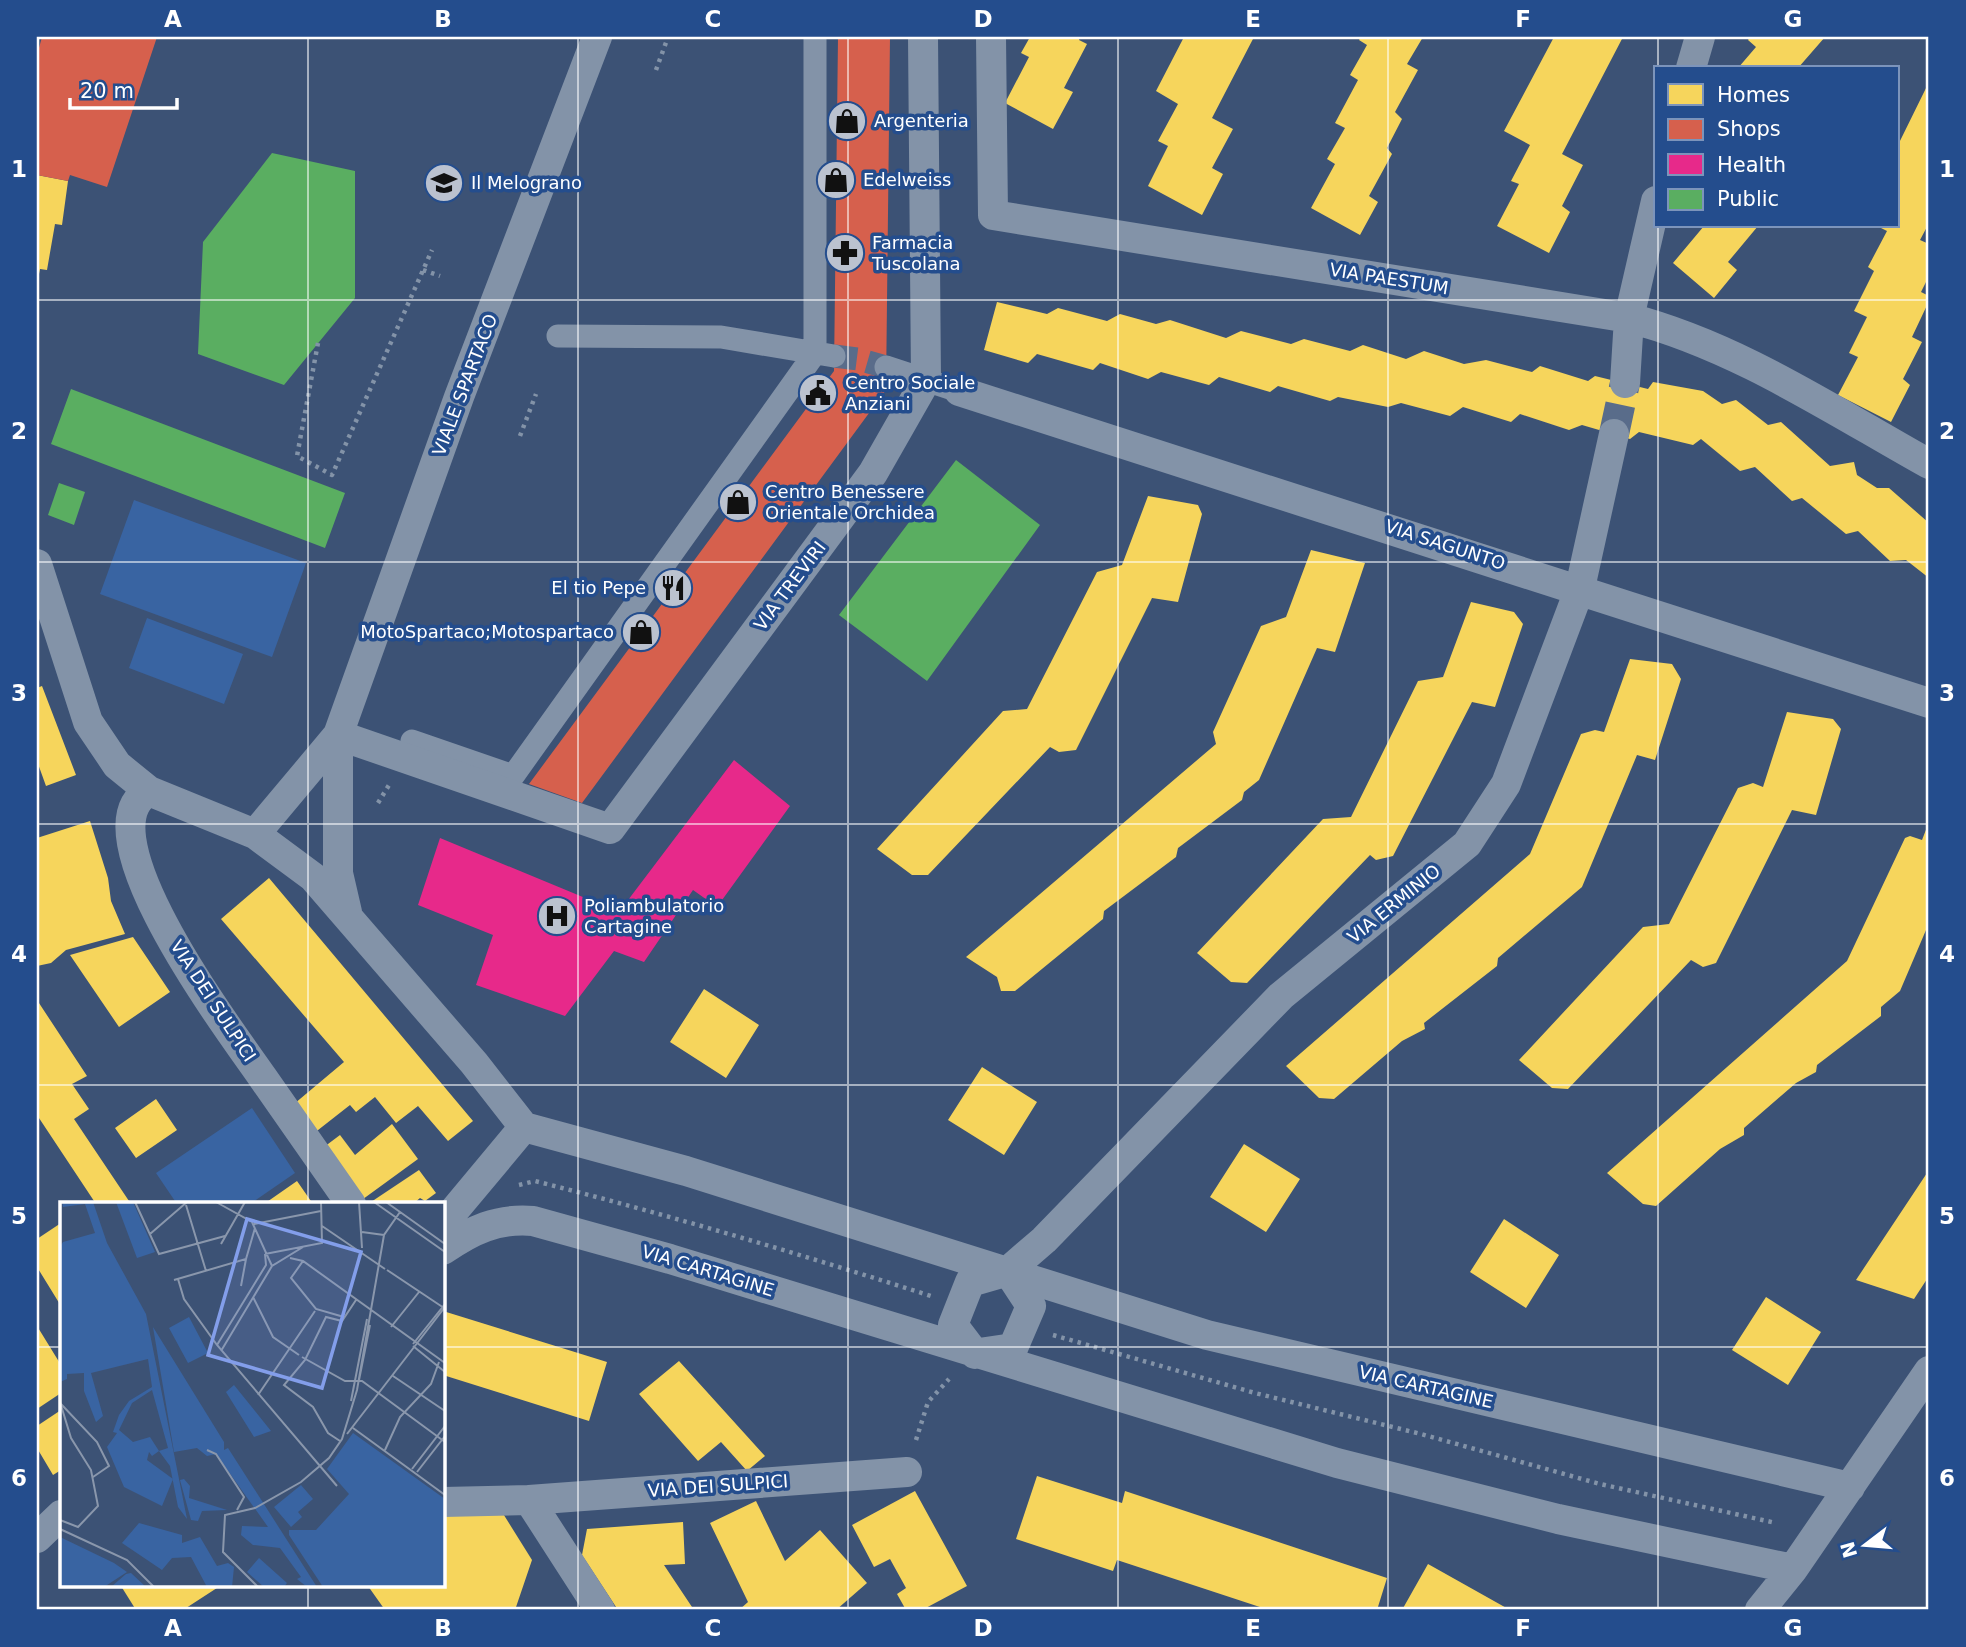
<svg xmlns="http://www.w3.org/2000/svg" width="1966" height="1647" font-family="'DejaVu Sans',sans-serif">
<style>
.green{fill:#3964a2}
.homes{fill:#f6d55c}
.shops{fill:#d6604d}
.health{fill:#e7298a}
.public{fill:#5aae61}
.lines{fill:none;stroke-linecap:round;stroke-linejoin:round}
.pedestrian-tunnel{stroke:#596c8a;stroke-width:23;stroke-dasharray:23 11;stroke-linecap:butt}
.minor-tunnel{stroke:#596c8a;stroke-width:30;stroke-dasharray:30 15;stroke-linecap:butt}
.path{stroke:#8393a8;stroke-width:4.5;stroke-dasharray:3.5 5;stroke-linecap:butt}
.pedestrian{stroke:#8393a8;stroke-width:23}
.minor{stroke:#8393a8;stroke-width:30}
.grid{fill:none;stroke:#fff;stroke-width:2;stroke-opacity:0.55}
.labels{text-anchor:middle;stroke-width:7;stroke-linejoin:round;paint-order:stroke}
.poi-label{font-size:18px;fill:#fff;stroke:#244d8d;text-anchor:start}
.street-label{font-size:18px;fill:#fff;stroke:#244d8d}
.inset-road{fill:none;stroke:#8a97ac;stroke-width:2}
.view{fill:#839eea;fill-opacity:0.15;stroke:#839eea;stroke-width:3.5}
.inset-edge{fill:none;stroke:#fff;stroke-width:3.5}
.neatline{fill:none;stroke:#fff;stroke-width:2.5}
.grid-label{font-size:23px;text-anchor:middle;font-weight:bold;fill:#fff}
</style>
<rect width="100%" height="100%" fill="#3c5275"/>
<path class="green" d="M 134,500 L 306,563 L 272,657 L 100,594 Z
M 147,618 L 243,654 L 224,704 L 129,668 Z
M 252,1108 L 295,1173 L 250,1204 L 177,1204 L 156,1173 Z"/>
<path class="homes" d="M 1030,37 L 1080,37 L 1079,40 L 1087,44 L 1064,88 L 1073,92 L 1053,129 L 1005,103 L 1029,57 L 1021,53 Z
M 1184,37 L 1254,37 L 1212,118 L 1233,129 L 1212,168 L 1223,174 L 1202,215 L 1148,186 L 1168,146 L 1158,141 L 1178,104 L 1156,91 Z
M 1361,37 L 1423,37 L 1407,64 L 1418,70 L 1395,112 L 1402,119 L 1387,148 L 1392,154 L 1369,196 L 1378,202 L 1360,235 L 1311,208 L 1335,164 L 1327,159 L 1345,128 L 1335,123 L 1358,80 L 1350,75 L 1367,45 L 1359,40 Z
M 1554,37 L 1623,37 L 1562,154 L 1583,165 L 1562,206 L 1570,212 L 1549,253 L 1497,226 L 1519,184 L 1511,181 L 1530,145 L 1504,131 Z
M 1750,37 L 1825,37 L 1798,68 L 1738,68 L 1756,47 L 1748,40 Z
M 1929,82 L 1929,223 L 1920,240 L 1929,244 L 1929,276 L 1921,292 L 1929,296 L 1929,301 L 1912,337 L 1922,342 L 1903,379 L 1910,385 L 1891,422 L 1838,395 L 1858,357 L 1849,353 L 1867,317 L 1854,311 L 1874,271 L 1868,267 L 1887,231 L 1877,226 L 1898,226 L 1898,145 Z
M 37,175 L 68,181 L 62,225 L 55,224 L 47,270 L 40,269 L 38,279 Z
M 1704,226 L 1758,226 L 1728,262 L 1737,270 L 1714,298 L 1673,263 Z
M 997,302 L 1047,314 L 1058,308 L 1107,321 L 1120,314 L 1156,324 L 1170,320 L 1226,338 L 1241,331 L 1291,344 L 1304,339 L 1350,351 L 1363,345 L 1406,359 L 1424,351 L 1464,364 L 1486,360 L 1532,372 L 1540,366 L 1588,381 L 1595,376 L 1648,389 L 1653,382 L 1703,391 L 1722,404 L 1736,400 L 1768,425 L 1781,422 L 1830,466 L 1854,462 L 1857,475 L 1877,488 L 1889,488 L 1929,523 L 1929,578 L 1906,560 L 1890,561 L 1858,531 L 1846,534 L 1802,498 L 1792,501 L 1755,467 L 1740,471 L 1701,439 L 1693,445 L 1639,432 L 1630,439 L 1582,425 L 1569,430 L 1520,414 L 1511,422 L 1463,407 L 1450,416 L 1401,403 L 1388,407 L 1338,397 L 1330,401 L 1278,386 L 1270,392 L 1219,377 L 1209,385 L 1161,372 L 1148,379 L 1100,363 L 1093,370 L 1037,354 L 1028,363 L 984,350 Z
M 1148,496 L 1198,505 L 1202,514 L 1178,602 L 1152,598 L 1076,750 L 1059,752 L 1050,747 L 928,875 L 912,875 L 877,849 L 1003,711 L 1027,709 L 1097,572 L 1122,565 Z
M 1311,550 L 1365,563 L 1335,652 L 1317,648 L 1259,780 L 1244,792 L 1242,800 L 1178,848 L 1176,857 L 1104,911 L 1103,919 L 1015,991 L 1001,991 L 997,977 L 966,957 L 1216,744 L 1213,732 L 1261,626 L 1286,617 Z
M 1471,602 L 1514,612 L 1523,624 L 1495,707 L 1472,702 L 1393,856 L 1376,860 L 1370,855 L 1247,983 L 1231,982 L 1197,953 L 1323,819 L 1351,817 L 1418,681 L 1443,677 Z
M 1630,659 L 1672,664 L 1681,679 L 1655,760 L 1637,755 L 1582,887 L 1498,958 L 1497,966 L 1424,1023 L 1425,1029 L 1402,1041 L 1334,1099 L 1319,1098 L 1286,1066 L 1530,854 L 1581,734 L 1595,730 L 1604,732 Z
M 42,686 L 76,775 L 46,786 L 37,761 L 37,688 Z
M 1787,712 L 1833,719 L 1841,729 L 1816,815 L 1792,810 L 1716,963 L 1703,967 L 1691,960 L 1568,1089 L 1552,1088 L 1519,1060 L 1643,927 L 1669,924 L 1738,788 L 1753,783 L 1763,787 Z
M 90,821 L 108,878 L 111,901 L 125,934 L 66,950 L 51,963 L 37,966 L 37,838 Z
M 1929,822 L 1929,923 L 1900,991 L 1881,1007 L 1881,1016 L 1817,1065 L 1816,1072 L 1796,1083 L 1744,1128 L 1744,1135 L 1720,1149 L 1656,1206 L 1643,1204 L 1607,1173 L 1847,961 L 1905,838 L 1910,836 L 1922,840 Z
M 269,878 L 473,1121 L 448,1141 L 418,1106 L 396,1123 L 375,1097 L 356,1112 L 350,1105 L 313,1134 L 294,1104 L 344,1062 L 221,919 Z
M 133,937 L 170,992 L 119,1027 L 70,955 Z
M 704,989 L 759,1025 L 726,1078 L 670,1042 Z
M 37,1000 L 87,1076 L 72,1084 L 89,1109 L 74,1119 L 131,1204 L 96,1204 L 37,1115 Z
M 982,1067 L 1037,1102 L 1004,1155 L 948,1120 Z
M 156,1099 L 177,1130 L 136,1158 L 115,1128 Z
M 392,1124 L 418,1159 L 359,1202 L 324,1147 L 340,1135 L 355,1155 Z
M 1244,1144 L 1300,1179 L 1266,1232 L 1210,1197 Z
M 419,1170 L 436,1193 L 425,1201 L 420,1198 L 413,1204 L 368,1204 Z
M 1929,1170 L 1929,1276 L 1914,1299 L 1856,1280 Z
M 297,1181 L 313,1204 L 264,1204 Z
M 1504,1219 L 1559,1255 L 1526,1308 L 1470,1272 Z
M 61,1223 L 61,1306 L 37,1267 L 37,1239 Z
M 1766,1297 L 1821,1332 L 1788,1385 L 1732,1350 Z
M 443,1311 L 607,1362 L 589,1421 L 443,1375 Z
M 37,1326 L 61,1365 L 61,1393 L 37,1409 Z
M 679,1361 L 765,1456 L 747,1471 L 721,1442 L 698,1461 L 639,1394 Z
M 61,1410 L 61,1470 L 53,1475 L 37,1448 L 37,1426 Z
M 1037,1476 L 1122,1503 L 1125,1491 L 1387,1578 L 1377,1610 L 1269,1610 L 1117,1560 L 1113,1571 L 1016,1539 Z
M 915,1491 L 967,1586 L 922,1610 L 906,1610 L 897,1594 L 906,1588 L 890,1559 L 874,1567 L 852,1525 Z
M 756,1501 L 785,1561 L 820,1530 L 867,1583 L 836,1610 L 739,1610 L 748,1602 L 710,1523 Z
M 497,1504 L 532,1560 L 515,1610 L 385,1610 L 368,1586 L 443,1586 L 443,1506 Z
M 683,1522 L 685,1564 L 664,1565 L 694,1610 L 618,1610 L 582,1555 L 587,1529 Z
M 1428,1564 L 1510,1610 L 1402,1610 Z
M 121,1586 L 220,1586 L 183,1610 L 136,1610 Z"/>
<path class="shops" d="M 42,37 L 157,37 L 107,187 L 70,175 L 68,181 L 37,175 L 37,55 Z
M 838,37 L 890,37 L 886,390 L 582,803 L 529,784 L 834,371 Z"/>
<path class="health" d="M 734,760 L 790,806 L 717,907 L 693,890 L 644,962 L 614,951 L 565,1016 L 476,985 L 493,935 L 418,905 L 440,838 L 619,912 Z"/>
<path class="public" d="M 272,153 L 355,171 L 355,298 L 284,385 L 198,354 L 203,242 Z
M 71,389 L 345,493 L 325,548 L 51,444 Z
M 956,460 L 1040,525 L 927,681 L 839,615 Z
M 59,483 L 85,492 L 74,525 L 48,515 Z"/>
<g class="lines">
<path class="pedestrian-tunnel" d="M 834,356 L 858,359 L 886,367"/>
<path class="minor-tunnel" d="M 1614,434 L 1625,383"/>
<path class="path" d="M 656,70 L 668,37
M 423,270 L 440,276
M 318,343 L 297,456 L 332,475 L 432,250
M 520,436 L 536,394
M 378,803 L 389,785
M 519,1185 L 535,1181 C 669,1215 800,1254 931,1296
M 1053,1335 L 1255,1393 L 1421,1434 L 1600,1484 L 1776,1523
M 916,1440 L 928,1402 L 949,1379"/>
<path class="pedestrian" d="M 558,336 L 721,337 L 834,356
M 886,367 L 959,391
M 412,741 L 513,776 L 815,353 L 815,37"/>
<path class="minor" d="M 991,37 L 993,215 L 1629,318 C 1737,346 1832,410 1929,464
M 1691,68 L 1700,37
M 1625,383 L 1629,318 L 1656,201
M 959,391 L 1929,703
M 37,564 L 88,722 L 117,765 L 149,791 L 255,834 L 313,877 L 474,1063 L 524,1127 L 686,1171 L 1207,1335 L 1850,1487
M 338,735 L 610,829 L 873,473 L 926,380 L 923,37
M 149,791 C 77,830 235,1037 263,1078 C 292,1120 322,1162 351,1204
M 255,834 L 338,735
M 347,912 L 338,873 L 338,735 L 459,397 L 597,37
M 443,1224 L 524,1127
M 443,1250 C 472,1230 497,1218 533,1221 L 670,1259 L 1337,1463 L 1558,1519 L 1793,1569
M 979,1353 L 1013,1348 L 1031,1306 L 1008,1271
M 975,1354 L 953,1325 L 970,1282 L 1008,1271 L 1044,1240 L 1281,996 L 1467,844 L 1506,784 L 1580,588 L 1614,434
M 529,1500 L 907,1472
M 443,1502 L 529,1500 L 600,1610
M 37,1538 L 61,1515
M 1760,1610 L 1793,1569 L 1929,1371"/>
</g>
<path class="grid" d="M 308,37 L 308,1204M 578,37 L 578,1610M 848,37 L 848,1610M 1118,37 L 1118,1610M 1388,37 L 1388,1610M 1658,37 L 1658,68M 1658,226 L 1658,1610M 37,300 L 1929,300M 37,562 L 1929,562M 37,824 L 1929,824M 37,1085 L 1929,1085M 37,1347 L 61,1347M 443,1347 L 1929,1347M 308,1586 L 308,1610"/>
<defs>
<g id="shop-disc" transform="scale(2.0125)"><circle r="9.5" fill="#bbc2cf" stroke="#244d8d"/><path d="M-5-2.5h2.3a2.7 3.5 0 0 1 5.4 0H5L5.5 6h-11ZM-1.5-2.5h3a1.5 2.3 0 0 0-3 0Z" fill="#111"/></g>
<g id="school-disc" transform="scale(2.0125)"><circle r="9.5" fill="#bbc2cf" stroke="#244d8d"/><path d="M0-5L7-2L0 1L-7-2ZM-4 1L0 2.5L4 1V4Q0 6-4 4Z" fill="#111"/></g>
<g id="pharmacy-disc" transform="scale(2.0125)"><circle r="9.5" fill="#bbc2cf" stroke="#244d8d"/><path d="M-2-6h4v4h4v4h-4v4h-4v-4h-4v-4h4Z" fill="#111"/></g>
<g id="civic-disc" transform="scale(2.0125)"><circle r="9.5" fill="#bbc2cf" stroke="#244d8d"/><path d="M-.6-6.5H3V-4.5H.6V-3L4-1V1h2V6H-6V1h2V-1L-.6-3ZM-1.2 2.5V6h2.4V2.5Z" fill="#111"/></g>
<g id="restaurant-disc" transform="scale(2.0125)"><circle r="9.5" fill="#bbc2cf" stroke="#244d8d"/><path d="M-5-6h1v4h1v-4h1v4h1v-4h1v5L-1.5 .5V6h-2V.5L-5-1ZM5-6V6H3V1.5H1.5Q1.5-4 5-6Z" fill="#111"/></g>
<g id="hospital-disc" transform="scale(2.0125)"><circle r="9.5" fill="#bbc2cf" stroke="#244d8d"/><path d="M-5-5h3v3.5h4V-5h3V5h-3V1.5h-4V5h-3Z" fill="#111"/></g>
</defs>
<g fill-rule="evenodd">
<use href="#shop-disc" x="847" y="121"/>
<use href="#shop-disc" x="836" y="180"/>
<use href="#school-disc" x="444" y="183"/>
<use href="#pharmacy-disc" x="845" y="253"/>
<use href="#civic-disc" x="818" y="393"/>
<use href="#shop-disc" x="738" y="502"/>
<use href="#restaurant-disc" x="673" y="588"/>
<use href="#shop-disc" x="641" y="632"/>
<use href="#hospital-disc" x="557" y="916"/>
</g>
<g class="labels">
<g class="poi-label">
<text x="874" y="127">Argenteria</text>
<text x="863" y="186">Edelweiss</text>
<text x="471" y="189">Il Melograno</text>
<text x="872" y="249">Farmacia<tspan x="872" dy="21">Tuscolana</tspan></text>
<text x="845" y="389">Centro Sociale<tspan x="845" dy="21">Anziani</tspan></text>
<text x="765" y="498">Centro Benessere<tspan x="765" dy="21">Orientale Orchidea</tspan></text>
<text x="646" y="594" text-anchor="end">El tio Pepe</text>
<text x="614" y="638" text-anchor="end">MotoSpartaco;Motospartaco</text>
<text x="584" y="912">Poliambulatorio<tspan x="584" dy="21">Cartagine</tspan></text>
</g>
<g class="street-label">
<text transform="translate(1389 279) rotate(9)" y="6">VIA PAESTUM</text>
<text transform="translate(465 385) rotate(-69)" y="6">VIALE SPARTACO</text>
<text transform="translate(1445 545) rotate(18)" y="6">VIA SAGUNTO</text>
<text transform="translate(790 586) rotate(-53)" y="6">VIA TREVIRI</text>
<text transform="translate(1394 904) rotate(-39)" y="6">VIA ERMINIO</text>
<text transform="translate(213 1001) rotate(57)" y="6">VIA DEI SULPICI</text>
<text transform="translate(708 1271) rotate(17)" y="6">VIA CARTAGINE</text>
<text transform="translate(1426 1387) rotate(13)" y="6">VIA CARTAGINE</text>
<text transform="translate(718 1486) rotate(-4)" y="6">VIA DEI SULPICI</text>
</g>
</g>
<g transform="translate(60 1202)">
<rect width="385" height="385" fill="#3c5275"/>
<path d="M 2,0 L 33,0 L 47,41 L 86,112 L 127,317 L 118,305 L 110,264 L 99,249 L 92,254 L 89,250 L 87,258 L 113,277 L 102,304 L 64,285 L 47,245 L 57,231 L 53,230 L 59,213 L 69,199 L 92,185 L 88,157 L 31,171 L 43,214 L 36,220 L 24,189 L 24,171 L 7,172 L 7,177 L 0,180 L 0,45 L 3,40 L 35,31 L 25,2 L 3,5 ZM 92,188 L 108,246 L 99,249 L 90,235 L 73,240 L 59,228 L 72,201 ZM 56,0 L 73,0 L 95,50 L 77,56 ZM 129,115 L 148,151 L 128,161 L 109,126 ZM 93,125 L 164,240 L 164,248 L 168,246 L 257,385 L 247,385 L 237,377 L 241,375 L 220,346 L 193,343 L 181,333 L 182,324 L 208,325 L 156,252 L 147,254 L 137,246 L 114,250 ZM 174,183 L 211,229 L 194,235 L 166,190 ZM 293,231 L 385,297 L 385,385 L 263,385 L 229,333 L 229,328 L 256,328 L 289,292 L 267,267 ZM 124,277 L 130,284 L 129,296 L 167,308 L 142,309 L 138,319 L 131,318 L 120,278 ZM 241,283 L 253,297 L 238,310 L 242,315 L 231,325 L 214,305 ZM 79,321 L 122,333 L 122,341 L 140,335 L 157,364 L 168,361 L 174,365 L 172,385 L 147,385 L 131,355 L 112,356 L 102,368 L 62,341 ZM 0,335 L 54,361 L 67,370 L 44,385 L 0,385 ZM 199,356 L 227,381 L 224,385 L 204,385 L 187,370 ZM 71,371 L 86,385 L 51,385 L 66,372 Z" fill="#3964a2" fill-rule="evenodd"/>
<path class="inset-road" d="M 75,0 L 99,52 L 165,34M 156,0 L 192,20 L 212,64M 299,0 L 302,46M 314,0 L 385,50M 326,0 L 385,42M 126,3 L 146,69M 194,22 L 261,9M 262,24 L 325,67M 302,30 L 324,33M 90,32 L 127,0M 161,42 L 185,0M 205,52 L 262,41 L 261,0M 230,56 L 243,59 L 385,161M 243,59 L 231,76 L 256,107 L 284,115M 327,68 L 384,106M 118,77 L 124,97 L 157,143 L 277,284M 114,78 L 186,57 L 195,26M 181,84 L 186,57M 193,95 L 213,135 L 239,153M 331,125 L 359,90M 353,142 L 385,102M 157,143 L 206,63 L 205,52M 353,144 L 385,170M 161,149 L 212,64 L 243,45M 242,155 L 285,179 L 302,179 L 385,240M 333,174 L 385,209M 299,178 L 310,123M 198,193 L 255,109M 291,199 L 307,117M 0,200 L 11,236 L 31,268 L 38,304 L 18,325 L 0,318M 1,202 L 37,240 L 49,264 L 33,275M 293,226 L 385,293M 287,232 L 385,105M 280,239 L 268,231 L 253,205 L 224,183 L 245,158 L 266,115 L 282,119 L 296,98M 147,248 L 156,252 L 184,295 L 177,308M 325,248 L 340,215 L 371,182 L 379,160M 352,267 L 385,224M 357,270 L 385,234M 0,327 L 67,358 L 94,385M 198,385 L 163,350 L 165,313 L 195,306 L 241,280 L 269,256 L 282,237 L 297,188 L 324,33 L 340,10"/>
<path class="view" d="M 187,17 L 301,50 L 262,186 L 148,153 Z"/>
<rect width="385" height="385" class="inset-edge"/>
</g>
<rect width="1966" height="1647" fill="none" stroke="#244d8d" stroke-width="77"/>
<rect x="1654" y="66" width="245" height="161" fill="#244d8d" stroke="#7c94bb" stroke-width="2"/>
<rect x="1668" y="84" width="35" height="21" fill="#f6d55c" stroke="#7c94bb" stroke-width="2"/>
<text x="1717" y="102" font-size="21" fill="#ffffff">Homes</text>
<rect x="1668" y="119" width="35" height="21" fill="#d6604d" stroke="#7c94bb" stroke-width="2"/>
<text x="1717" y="136" font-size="21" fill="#ffffff">Shops</text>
<rect x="1668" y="154" width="35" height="21" fill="#e7298a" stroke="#7c94bb" stroke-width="2"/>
<text x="1717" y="172" font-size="21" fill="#ffffff">Health</text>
<rect x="1668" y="189" width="35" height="21" fill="#5aae61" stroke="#7c94bb" stroke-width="2"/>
<text x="1717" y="206" font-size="21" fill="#ffffff">Public</text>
<g transform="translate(1865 1545) rotate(254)" stroke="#244d8d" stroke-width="5" paint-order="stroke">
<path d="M0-5L12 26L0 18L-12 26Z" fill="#ffffff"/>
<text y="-10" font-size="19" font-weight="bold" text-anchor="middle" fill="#ffffff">N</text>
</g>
<path d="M70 98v10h107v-10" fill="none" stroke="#ffffff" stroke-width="3.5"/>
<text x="80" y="98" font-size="21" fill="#ffffff" stroke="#244d8d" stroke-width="5" paint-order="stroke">20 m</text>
<rect x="38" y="38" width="1889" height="1570" class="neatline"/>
<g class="grid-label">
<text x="173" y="27">A</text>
<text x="443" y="27">B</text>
<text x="713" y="27">C</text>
<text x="983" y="27">D</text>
<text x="1253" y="27">E</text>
<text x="1523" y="27">F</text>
<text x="1793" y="27">G</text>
<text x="19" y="177">1</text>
<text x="1947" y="177">1</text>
<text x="19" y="439">2</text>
<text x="1947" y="439">2</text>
<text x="19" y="701">3</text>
<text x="1947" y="701">3</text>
<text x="19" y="962">4</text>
<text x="1947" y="962">4</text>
<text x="19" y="1224">5</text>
<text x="1947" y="1224">5</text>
<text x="19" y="1486">6</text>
<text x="1947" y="1486">6</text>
<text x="173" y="1636">A</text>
<text x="443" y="1636">B</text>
<text x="713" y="1636">C</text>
<text x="983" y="1636">D</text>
<text x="1253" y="1636">E</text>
<text x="1523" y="1636">F</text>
<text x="1793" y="1636">G</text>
</g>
</svg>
